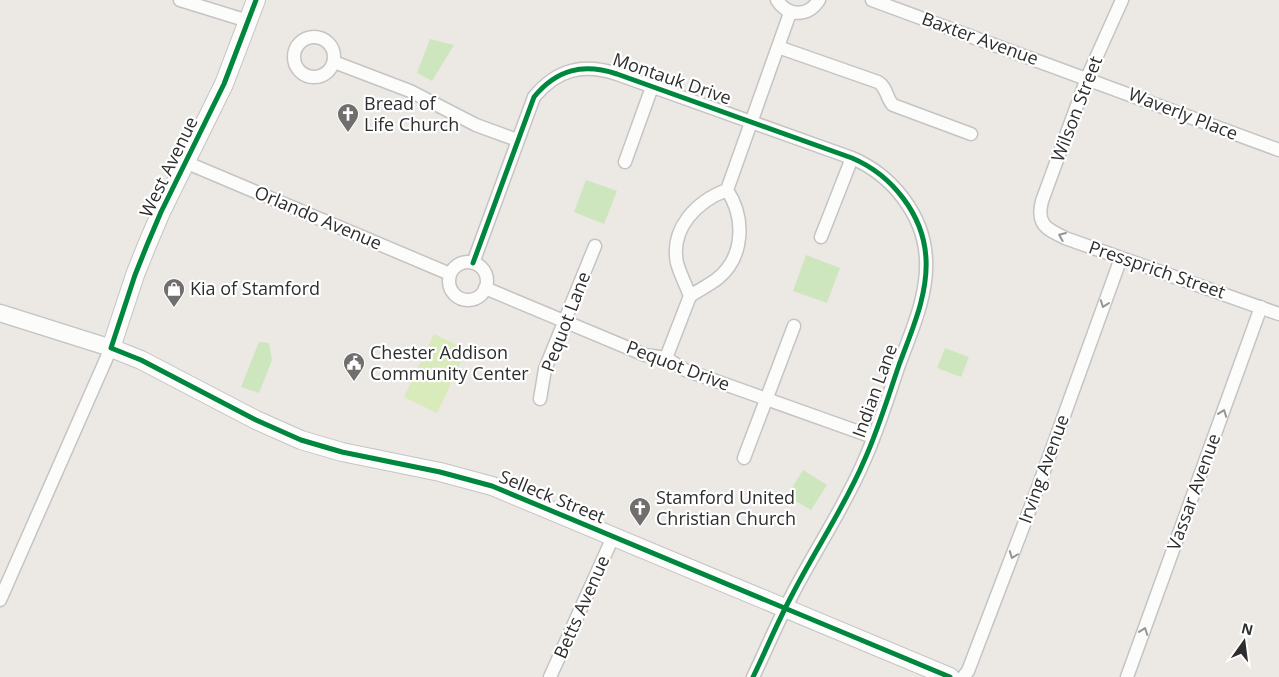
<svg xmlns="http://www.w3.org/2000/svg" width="1279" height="677" font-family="'Open Sans',sans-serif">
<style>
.green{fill:#cee6be}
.pitch{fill:#d9eabb}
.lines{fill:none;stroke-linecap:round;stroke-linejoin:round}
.minor-casing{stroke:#c5c4c5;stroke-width:15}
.tertiary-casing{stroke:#c5c4c5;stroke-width:19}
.secondary-casing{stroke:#c5c4c5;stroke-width:20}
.minor{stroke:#fcfcfb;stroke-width:12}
.tertiary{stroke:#fcfcfb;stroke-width:16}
.secondary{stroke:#fcfcfb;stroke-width:18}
.cycleway-casing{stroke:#fff;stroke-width:8}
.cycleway{stroke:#00873e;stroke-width:5}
.oneway{stroke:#959594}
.labels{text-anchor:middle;stroke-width:4.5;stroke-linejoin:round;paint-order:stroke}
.street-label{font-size:18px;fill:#2e2e2e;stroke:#fff}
.poi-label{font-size:18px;fill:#2e2e2e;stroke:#fff;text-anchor:start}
</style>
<rect width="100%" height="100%" fill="#ece8e4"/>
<path class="green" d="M 430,39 L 454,45 L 432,81 L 417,73 Z
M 586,180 L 617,191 L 604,224 L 574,212 Z
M 806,255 L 840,268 L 827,303 L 793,291 Z
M 259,342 L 269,343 L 272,360 L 259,393 L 241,387 Z
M 945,348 L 969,357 L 961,377 L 937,368 Z
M 803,470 L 827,485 L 811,510 L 787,496 Z"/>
<path class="pitch" d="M 434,334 L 467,350 L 437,413 L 404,397 Z"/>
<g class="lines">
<g class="minor-casing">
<path id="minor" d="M 180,0 L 248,21
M 777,0 C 788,17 808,17 819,0
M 872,0 L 1279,150
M 1122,0 L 1087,78 L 1042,201 C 1036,224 1046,229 1065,238 L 1279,314
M294 57a20 20 0 1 1 40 0a20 20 0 1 1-40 0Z
M 778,47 L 878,82 C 887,87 886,98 893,105 L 971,134
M 334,62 L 410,91 L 476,125 L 517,140
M 185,162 L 450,274
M 625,162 L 652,87
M 727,190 L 790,13
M 821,237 L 852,158
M449 281a19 19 0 1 1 38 0a19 19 0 1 1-38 0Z
M 473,263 L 534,97 C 557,69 583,63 617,74 L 852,158 C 892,175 924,215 926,259 C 928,296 911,332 899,365 C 888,397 878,430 864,461 C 844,508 815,550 792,595 C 778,621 766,650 753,677
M 485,288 L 645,355 L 666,358 L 685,370 L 873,437
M 690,296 C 686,285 680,274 677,263 C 670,228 697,201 727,190
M 690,296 C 699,290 709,285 717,279 C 745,257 745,217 727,190
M 666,358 L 690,296
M 540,399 L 545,369 L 595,246
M 744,458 L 794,326
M 0,600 L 111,348
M 550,677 L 613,537
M 963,677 L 968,671 L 1036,493 L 1121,258
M 1127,677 L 1261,307"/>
</g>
<g class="tertiary-casing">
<path id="tertiary" d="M 0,313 L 111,348"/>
</g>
<g class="secondary-casing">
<path id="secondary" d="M 256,0 L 224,84 L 161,212 L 147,245 L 135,275 L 111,348 L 141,360 L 256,420 L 301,440 L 342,452 L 440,472 L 492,486 L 950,677"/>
</g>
<use href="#minor" class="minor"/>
<use href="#tertiary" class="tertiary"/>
<use href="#secondary" class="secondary"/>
<g class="cycleway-casing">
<path id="cycleway" d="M 256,0 L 224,84 L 161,212 L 147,245 L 135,275 L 111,348 L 141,360 L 256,420 L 301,440 L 342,452 L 440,472 L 492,486 L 950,677
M 473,263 L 534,97 C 557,69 583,63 617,74 L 852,158 C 892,175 924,215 926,259 C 928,296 911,332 899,365 C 888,397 878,430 864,461 C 844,508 815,550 792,595 C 778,621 766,650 753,677"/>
</g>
<use href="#cycleway" class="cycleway"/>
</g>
<defs><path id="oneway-chevron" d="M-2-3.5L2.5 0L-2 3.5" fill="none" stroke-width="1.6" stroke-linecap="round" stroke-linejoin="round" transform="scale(1.25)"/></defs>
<g class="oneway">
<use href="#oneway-chevron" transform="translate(1062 236) rotate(-157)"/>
<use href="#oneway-chevron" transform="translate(1104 304) rotate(110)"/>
<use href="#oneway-chevron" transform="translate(1223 413) rotate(-70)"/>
<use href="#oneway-chevron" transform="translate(1013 555) rotate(111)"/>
<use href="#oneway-chevron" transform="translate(1144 631) rotate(-70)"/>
</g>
<defs>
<g id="church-pin" transform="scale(1.125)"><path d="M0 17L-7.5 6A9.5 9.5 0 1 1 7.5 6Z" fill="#706f6e" stroke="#fff"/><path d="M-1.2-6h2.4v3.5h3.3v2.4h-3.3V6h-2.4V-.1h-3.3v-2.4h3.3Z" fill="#fff"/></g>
<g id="shop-pin" transform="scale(1.125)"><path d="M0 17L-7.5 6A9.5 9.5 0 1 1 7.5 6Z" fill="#706f6e" stroke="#fff"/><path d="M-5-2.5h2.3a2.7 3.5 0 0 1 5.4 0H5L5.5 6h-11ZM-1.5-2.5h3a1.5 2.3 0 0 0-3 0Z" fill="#fff"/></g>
<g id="civic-pin" transform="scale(1.125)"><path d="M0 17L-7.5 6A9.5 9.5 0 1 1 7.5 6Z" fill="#706f6e" stroke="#fff"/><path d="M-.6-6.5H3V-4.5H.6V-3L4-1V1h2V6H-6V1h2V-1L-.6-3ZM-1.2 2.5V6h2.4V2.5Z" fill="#fff"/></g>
</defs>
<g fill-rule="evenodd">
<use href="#church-pin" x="348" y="114"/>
<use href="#shop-pin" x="174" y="289"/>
<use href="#civic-pin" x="354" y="363"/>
<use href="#church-pin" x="640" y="508"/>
</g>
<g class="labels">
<g class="street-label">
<text transform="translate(980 39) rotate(20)" y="6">Baxter Avenue</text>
<text transform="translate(672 79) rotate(19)" y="6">Montauk Drive</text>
<text transform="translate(1077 109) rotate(-69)" y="6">Wilson Street</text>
<text transform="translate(1183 114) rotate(21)" y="6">Waverly Place</text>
<text transform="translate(169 167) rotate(-64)" y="6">West Avenue</text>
<text transform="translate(318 218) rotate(23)" y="6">Orlando Avenue</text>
<text transform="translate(1157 270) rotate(19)" y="6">Pressprich Street</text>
<text transform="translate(566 322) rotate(-69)" y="6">Pequot Lane</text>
<text transform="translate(678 366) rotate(21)" y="6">Pequot Drive</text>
<text transform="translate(875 391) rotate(-70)" y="6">Indian Lane</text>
<text transform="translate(1044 469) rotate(-70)" y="6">Irving Avenue</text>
<text transform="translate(1194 492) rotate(-70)" y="6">Vassar Avenue</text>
<text transform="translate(552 497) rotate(22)" y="6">Selleck Street</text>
<text transform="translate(582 607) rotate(-66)" y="6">Betts Avenue</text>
</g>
<g class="poi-label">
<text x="364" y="110">Bread of<tspan x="364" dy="21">Life Church</tspan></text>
<text x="190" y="295">Kia of Stamford</text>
<text x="370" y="359">Chester Addison<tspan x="370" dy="21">Community Center</tspan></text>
<text x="656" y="504">Stamford United<tspan x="656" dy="21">Christian Church</tspan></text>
</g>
</g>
<g transform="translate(1244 642) rotate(14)" stroke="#ffffff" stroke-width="4" paint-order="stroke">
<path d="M0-4L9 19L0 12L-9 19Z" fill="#2e2e2e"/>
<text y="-8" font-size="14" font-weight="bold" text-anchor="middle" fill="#2e2e2e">N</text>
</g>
</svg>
